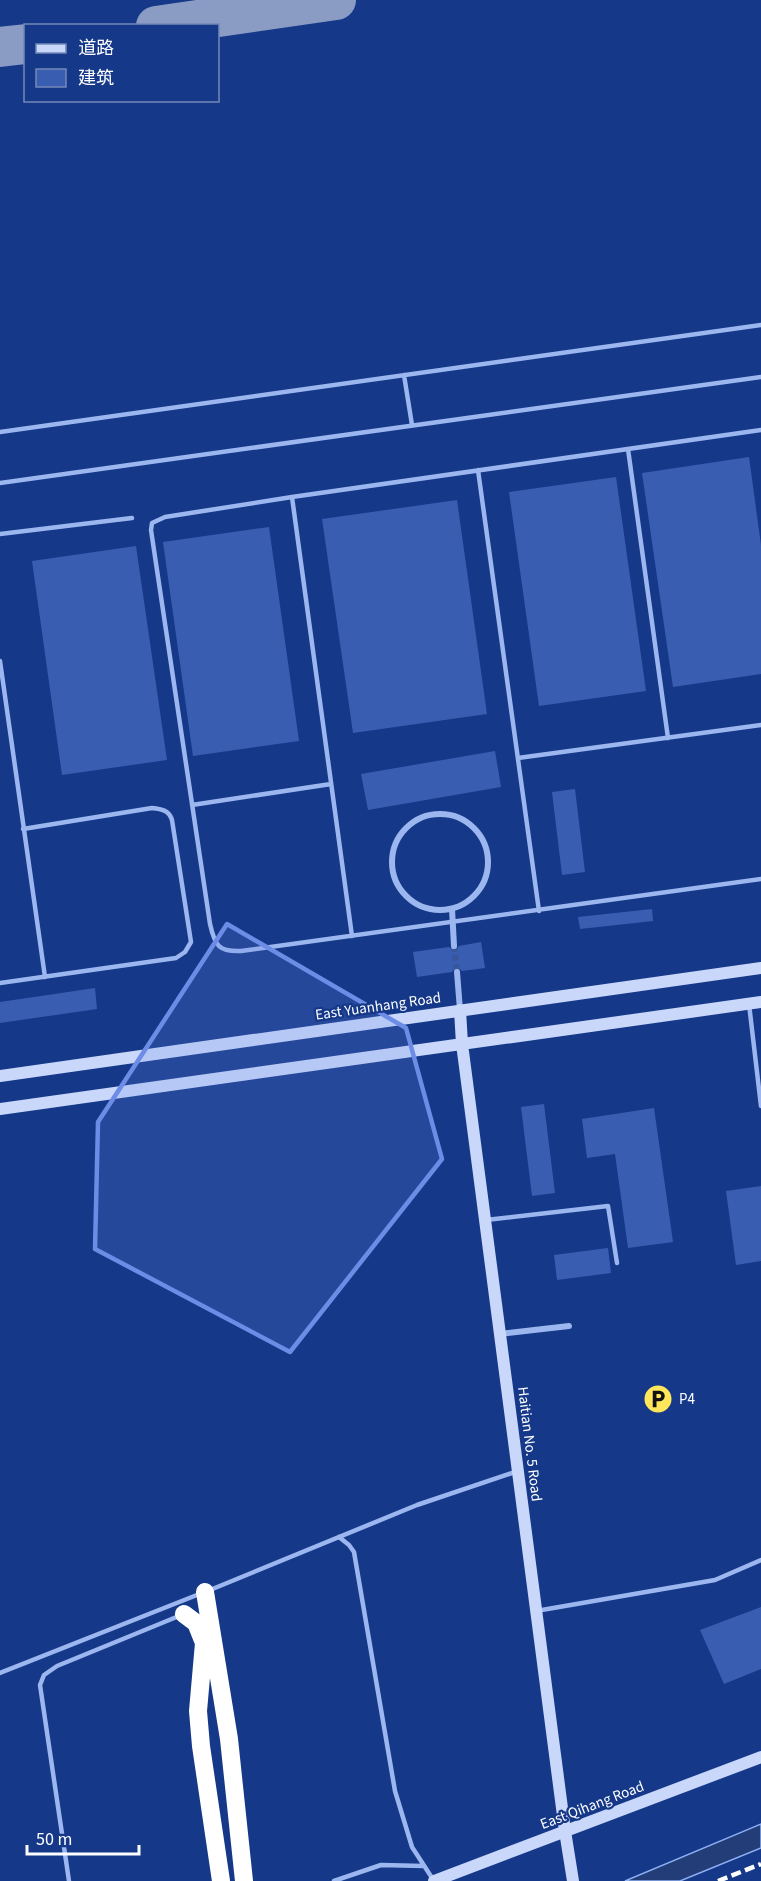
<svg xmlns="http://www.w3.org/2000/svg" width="761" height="1881" font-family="'Source Sans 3','Noto Sans SC',sans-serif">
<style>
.water{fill:#233d79;stroke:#8eaff2;stroke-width:1.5}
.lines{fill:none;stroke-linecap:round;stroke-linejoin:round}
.taxiway{stroke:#8a9cc4;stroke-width:40}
.building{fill:#395eb1}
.street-tunnel{stroke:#38569b;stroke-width:6;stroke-dasharray:6 3;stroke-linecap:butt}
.lane{stroke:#9cb6ef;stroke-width:4.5}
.street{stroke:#9cb6ef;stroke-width:6}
.secondary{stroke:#c9d8fa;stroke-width:12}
.highway{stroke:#fff;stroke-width:18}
.rail{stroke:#fff;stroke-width:4.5;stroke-dasharray:10 4.5;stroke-linecap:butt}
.marked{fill:#6c8ce6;fill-opacity:0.2;stroke:#6c8ce6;stroke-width:4.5;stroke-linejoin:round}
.labels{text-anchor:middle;stroke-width:4.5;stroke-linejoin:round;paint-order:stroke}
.street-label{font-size:15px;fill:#fff;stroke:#153889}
.poi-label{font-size:15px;fill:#fff;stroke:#153889;text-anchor:start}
</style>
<rect width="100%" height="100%" fill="#153889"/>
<path class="water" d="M 761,1824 L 761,1848 L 680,1881 L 625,1881 Z"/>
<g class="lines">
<path class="taxiway" d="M 156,26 L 336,0
M 0,47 L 26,44"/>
</g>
<path class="building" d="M 749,457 L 761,545 L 761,674 L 673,687 L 642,473 Z
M 616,477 L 646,691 L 539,706 L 509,492 Z
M 457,500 L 487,714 L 353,733 L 322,519 Z
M 269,527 L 299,741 L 193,756 L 163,542 Z
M 136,546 L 167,760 L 62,775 L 32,561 Z
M 495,751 L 501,787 L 368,810 L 361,774 Z
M 575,789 L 585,872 L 562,875 L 552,792 Z
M 652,909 L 653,921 L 580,929 L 578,917 Z
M 481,942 L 485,968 L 462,971 L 456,967 L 452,972 L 417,977 L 413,952 L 449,947 L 455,951 L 459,946 Z
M 95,988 L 97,1009 L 0,1023 L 0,1002 Z
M 544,1104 L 555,1193 L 532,1196 L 521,1107 Z
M 654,1108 L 673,1242 L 628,1248 L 615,1154 L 587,1158 L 582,1119 Z
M 761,1186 L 761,1261 L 736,1265 L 726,1191 Z
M 608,1248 L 611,1273 L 557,1280 L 554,1255 Z
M 761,1607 L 761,1669 L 724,1684 L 700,1630 Z"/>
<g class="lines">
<path class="street-tunnel" d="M 454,946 L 457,972"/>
<path class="lane" d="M 404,375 L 412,425
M 761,430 L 292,497 L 165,517 L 152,523 L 151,530 L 210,924 C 215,946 219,952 241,951 L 761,879
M 0,432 L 761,325
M 628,449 L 668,738
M 478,470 L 539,911
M 0,483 L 761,377
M 292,497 L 352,936
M 0,534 L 132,518
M 0,661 L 45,977
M 518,758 L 761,725
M 192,805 L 331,784
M 0,983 L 176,958 L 185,952 L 191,942 L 172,820 C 169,810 161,809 152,808 L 23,829
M 749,1004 L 761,1106
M 486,1220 L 608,1206 L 617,1263
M 339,1537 L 349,1545 L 354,1552 L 395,1791 L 412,1847 L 434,1881
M 210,1590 L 417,1505 L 515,1472
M 536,1611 L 715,1580 L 761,1560
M 0,1673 L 202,1593
M 69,1881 L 40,1685 L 44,1675 L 57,1666 L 179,1616
M 334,1881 L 381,1865 L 424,1866"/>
<path class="street" d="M392 862a48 48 0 1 1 96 0a48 48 0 1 1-96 0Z
M 452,909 L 454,946
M 457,972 L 460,1010
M 500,1334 L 569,1326"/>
<path class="secondary" d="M 460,1010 L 462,1044 L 565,1831 L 573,1881
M 0,1076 L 761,968
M 0,1109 L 761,1002
M 434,1881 L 761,1757"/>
<path class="highway" d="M 205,1592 L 229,1739 L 244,1881
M 184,1614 L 196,1623 L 204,1643 L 198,1711 L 201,1746 L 221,1881"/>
<path class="rail" d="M 718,1881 L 761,1864"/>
</g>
<path class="marked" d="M 227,924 L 406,1028 L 442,1159 L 290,1352 L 95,1249 L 98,1122 Z"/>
<defs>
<g id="parking-disc" transform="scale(1.5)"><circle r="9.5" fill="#ffe65a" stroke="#153889"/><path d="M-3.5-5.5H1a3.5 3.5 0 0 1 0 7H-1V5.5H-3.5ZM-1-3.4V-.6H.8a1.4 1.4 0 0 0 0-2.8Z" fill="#111"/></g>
</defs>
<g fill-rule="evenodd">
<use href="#parking-disc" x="658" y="1399"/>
</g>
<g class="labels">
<g class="street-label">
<text transform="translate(378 1006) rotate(-8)" y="5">East Yuanhang Road</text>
<text transform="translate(530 1444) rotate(83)" y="5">Haitian No. 5 Road</text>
<text transform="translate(592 1805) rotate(-21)" y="5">East Qihang Road</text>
</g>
<g class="poi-label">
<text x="679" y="1404">P4</text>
</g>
</g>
<rect x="24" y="24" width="195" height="78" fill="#153889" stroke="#7388b8" stroke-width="1.5"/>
<rect x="36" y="44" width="30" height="9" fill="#c9d8fa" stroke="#7388b8" stroke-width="1.5"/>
<text x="78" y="54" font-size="18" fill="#ffffff">道路</text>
<rect x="36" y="69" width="30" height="18" fill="#395eb1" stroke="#7388b8" stroke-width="1.5"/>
<text x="78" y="84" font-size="18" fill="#ffffff">建筑</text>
<path d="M27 1845v9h112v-9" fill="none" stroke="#ffffff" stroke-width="3"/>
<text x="36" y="1845" font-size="18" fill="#ffffff" stroke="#153889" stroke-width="4.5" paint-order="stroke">50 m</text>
</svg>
